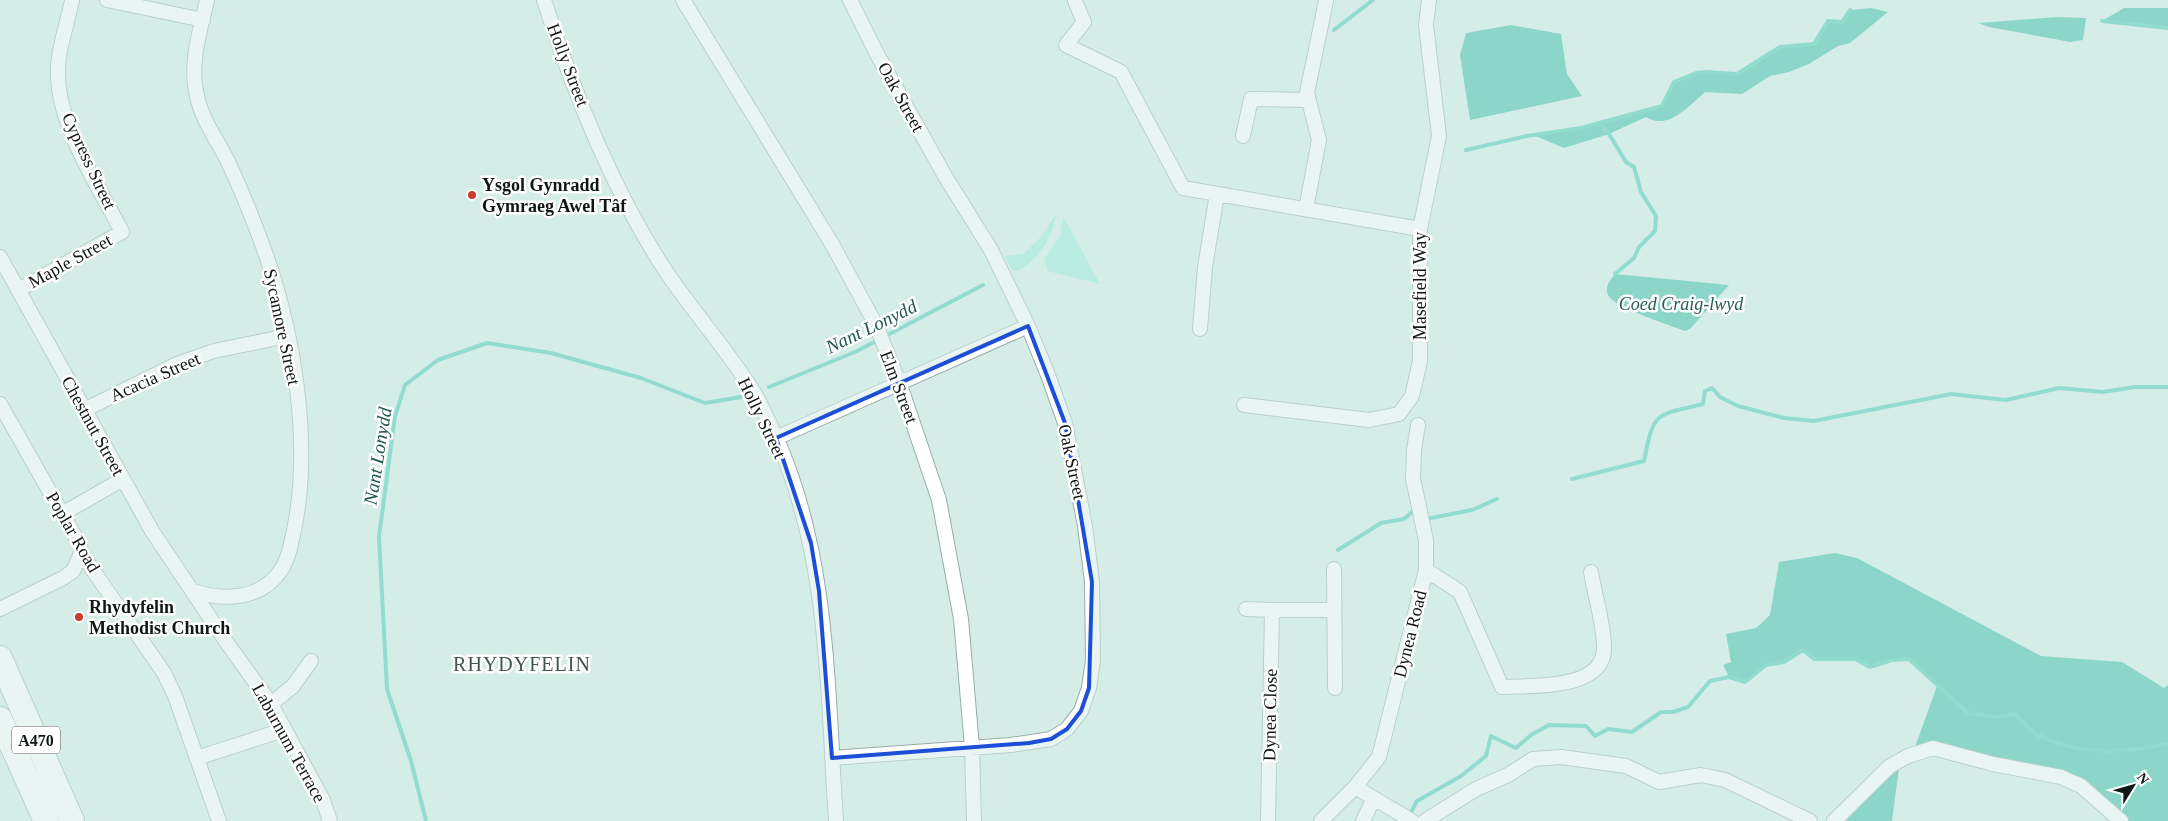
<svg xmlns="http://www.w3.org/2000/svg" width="2168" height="821" font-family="'Times New Roman',serif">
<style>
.green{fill:#96ebd9}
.forest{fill:#31bba5}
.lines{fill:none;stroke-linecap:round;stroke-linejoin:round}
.stream{stroke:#42c8b1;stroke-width:4}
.street-casing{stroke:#98aea9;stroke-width:16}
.highway-casing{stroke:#98aea9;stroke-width:26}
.street{stroke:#fff;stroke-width:14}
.highway{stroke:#fff;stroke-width:24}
.marked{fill:none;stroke:#1d4ed8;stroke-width:4;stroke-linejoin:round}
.poi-dot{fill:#c93c2e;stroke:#fff;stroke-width:2}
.labels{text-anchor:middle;stroke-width:5;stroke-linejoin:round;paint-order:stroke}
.shield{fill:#fff;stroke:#565d5b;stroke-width:1}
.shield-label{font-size:16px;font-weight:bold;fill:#0e1715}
.street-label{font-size:18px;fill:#0e1715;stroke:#fff}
.poi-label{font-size:18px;font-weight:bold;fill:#0e1715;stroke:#fff;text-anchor:start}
.park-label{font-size:18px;font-style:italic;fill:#275d53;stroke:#fff}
.water-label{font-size:19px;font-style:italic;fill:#20564c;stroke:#fff}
.quarter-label{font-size:20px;letter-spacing:1px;fill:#415551;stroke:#fff}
</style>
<rect width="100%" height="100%" fill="#d6ede7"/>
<path class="green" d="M 1056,214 C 1053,238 1039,258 1018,271 L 1012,270 L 1005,256 L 1023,254 L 1040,238 Z
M 1063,216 L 1100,284 L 1047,271 L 1045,259 L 1061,234 Z"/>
<path class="forest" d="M 1871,8 L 1888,12 L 1850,43 L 1838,46 L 1809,64 L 1789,72 L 1770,76 L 1742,94 L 1705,92 C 1689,106 1668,131 1646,117 L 1609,134 L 1564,148 L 1533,135 L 1581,128 L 1662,106 L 1674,82 L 1696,73 L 1706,72 L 1737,74 L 1780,47 L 1814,44 L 1828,21 L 1842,22 L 1850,10 Z
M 2124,8 L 2168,8 L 2168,28 L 2102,21 Z
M 2058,17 L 2086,18 L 2083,40 L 2070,42 L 1989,27 L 1978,23 Z
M 1511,25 L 1561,34 L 1567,74 L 1582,96 L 1470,120 L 1460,55 L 1466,33 Z
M 1615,274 L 1729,285 L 1690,329 L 1685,331 C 1669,325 1620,309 1610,298 C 1603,289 1609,281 1615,274 Z
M 1835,553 L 1857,558 L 2041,656 L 2122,662 L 2164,688 L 2168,685 L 2168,821 L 2125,821 L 2071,775 L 1915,747 L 1937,686 L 1909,659 L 1892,660 L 1870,667 L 1855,659 L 1814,659 L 1803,650 L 1784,662 L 1766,665 L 1745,682 L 1729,677 L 1723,665 L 1731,662 L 1726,634 L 1756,628 L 1770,615 L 1779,562 Z
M 1899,768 L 1892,821 L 1846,821 L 1886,774 Z"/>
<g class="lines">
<path class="stream" d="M 2102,21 L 2168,28
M 1334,30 L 1373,0
M 1598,123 L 1609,134 L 1626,162 L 1634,167 L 1641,192 L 1656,216 L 1655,231 L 1639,247 L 1634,258 L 1615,274
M 1466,150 L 1527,136 L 1581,128 L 1662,106 L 1674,82 L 1696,73 L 1706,72 L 1737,74 L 1780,47 L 1814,44 L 1828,21 L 1842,22 L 1850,10
M 769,387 L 855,352 L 983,285
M 1572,479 L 1644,461 C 1654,410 1655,416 1703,404 L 1705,391 L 1712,388 L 1720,397 L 1738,406 L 1784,418 L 1814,421 L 1951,394 L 2006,400 L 2059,388 L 2103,392 L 2135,387 L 2168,387
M 1426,519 L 1472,510 L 1497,499
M 1338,550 L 1381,523 L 1404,519 L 1414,510
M 1409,816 L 1417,801 L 1461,776 L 1486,756 L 1491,736 L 1516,748 L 1531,735 L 1549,725 L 1586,726 L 1595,736 L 1608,729 L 1632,732 L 1661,712 L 1673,712 L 1688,707 L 1710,681 L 1729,677 L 1745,682 L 1766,665 L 1784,662 L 1803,650 L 1814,659 L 1855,659 L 1870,667 L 1892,660 L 1909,659 L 1968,713 L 1996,717 L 2015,714 C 2022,721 2029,731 2038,735 C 2078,756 2125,753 2168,744
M 426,821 L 411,761 L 387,689 L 379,537 L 395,416 L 405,385 L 438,360 L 487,343 L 551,353 L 641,378 L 705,403 L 741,397"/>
<g class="street-casing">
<path id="street" d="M 107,0 L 203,20
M 544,0 C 574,94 614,194 669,276 C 696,315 728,351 753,391 C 762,405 768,421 775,435 C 830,556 827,691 836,821
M 683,0 L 832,244 L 876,325 L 899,382 L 939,500 L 961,619 L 972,747 L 974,821
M 1075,1 L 1084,22 L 1066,45 L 1121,72 L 1183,188 L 1420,229
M 1243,136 L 1251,99 L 1309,100
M 1306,209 L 1319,140 L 1307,93 L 1326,1
M 0,257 L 152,531 L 227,643 L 271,704 L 323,800 L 330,821
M 18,290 L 122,232 C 98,185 55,122 58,67 C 59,45 68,22 72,0
M 1200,329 L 1205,267 L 1217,194
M 0,404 L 80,545 L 81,553 L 164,673 L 175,696 L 219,821
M 1244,405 L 1369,420 L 1399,414 L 1412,396 L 1420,361 L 1420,229 L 1439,136 L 1426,25 L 1429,0
M 84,410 L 177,364 L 214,351 L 287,336
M 776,438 L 1028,326
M 62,514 L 123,479
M 1334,569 L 1335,688
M 1426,570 L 1460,592 L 1502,687 C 1532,685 1607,691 1604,645 C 1603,621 1595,596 1591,572
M 193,591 C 224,601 261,600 281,570 C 289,558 291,544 294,530 C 312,444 294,334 265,252 C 254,222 243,193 229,164 C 219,142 202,121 197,96 C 189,64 200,32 207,0
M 0,609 L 63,578 L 73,571 L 81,553
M 1246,609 L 1272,610
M 271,704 L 293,686 L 311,661
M 197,758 L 283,730
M 832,758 L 1011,745 L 1051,739 L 1067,729 L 1081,711 L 1089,688 L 1093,660 L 1092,582 L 1085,526 L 1065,423 L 1048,375 L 1028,326 L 991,250 L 945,176 L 877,54 L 850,0
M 1355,787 L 1412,821
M 1268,821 L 1272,610 L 1334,610
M 1321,821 L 1355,787 L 1379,757 L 1426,570 L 1426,540 L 1413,479 L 1414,450 L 1418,425
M 1363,821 L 1374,798
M 1425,821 L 1476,789 L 1508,775 L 1533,759 L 1561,757 L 1626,766 L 1659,782 L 1701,775 L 1725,780 L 1810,821
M 1834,821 L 1890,766 L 1908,756 L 1933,748 L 1993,764 L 2061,777 L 2081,786 L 2121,821"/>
</g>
<g class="highway-casing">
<path id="highway" d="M 0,658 L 72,821
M 0,719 L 46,821"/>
</g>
<use href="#street" class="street"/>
<use href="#highway" class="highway"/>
</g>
<path d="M0 0H2168V821H0ZM 1028,326 L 1065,423 L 1092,582 L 1089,688 L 1081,711 L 1067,729 L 1051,739 L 1029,743 L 832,758 L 819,591 L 811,543 L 776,438 Z" fill="#d6ede7" fill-opacity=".55" fill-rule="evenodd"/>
<path class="marked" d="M 1028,326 L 1065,423 L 1092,582 L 1089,688 L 1081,711 L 1067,729 L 1051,739 L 1029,743 L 832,758 L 819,591 L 811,543 L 776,438 Z"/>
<g class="poi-dot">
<circle cx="472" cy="195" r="5"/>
<circle cx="79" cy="617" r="5"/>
</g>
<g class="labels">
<rect class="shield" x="12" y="726.5" width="48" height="27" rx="4"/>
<g class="shield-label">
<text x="36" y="746">A470</text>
</g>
<g class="street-label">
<text transform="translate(568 65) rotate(69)" y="6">Holly Street</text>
<text transform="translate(901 97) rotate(61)" y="6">Oak Street</text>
<text transform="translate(89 161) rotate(65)" y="6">Cypress Street</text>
<text transform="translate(70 261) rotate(-29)" y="6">Maple Street</text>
<text transform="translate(1420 286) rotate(-90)" y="6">Masefield Way</text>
<text transform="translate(282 327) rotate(78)" y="6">Sycamore Street</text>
<text transform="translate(155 377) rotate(-24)" y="6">Acacia Street</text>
<text transform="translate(899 387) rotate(69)" y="6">Elm Street</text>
<text transform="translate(762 418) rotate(64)" y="6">Holly Street</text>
<text transform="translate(93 426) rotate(61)" y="6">Chestnut Street</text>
<text transform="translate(1072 462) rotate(78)" y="6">Oak Street</text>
<text transform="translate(73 532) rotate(60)" y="6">Poplar Road</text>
<text transform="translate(1410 634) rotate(-76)" y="6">Dynea Road</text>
<text transform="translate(1270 715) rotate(-89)" y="6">Dynea Close</text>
<text transform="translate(289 743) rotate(61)" y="6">Laburnum Terrace</text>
</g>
<g class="poi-label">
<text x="482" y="191">Ysgol Gynradd<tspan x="482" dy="21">Gymraeg Awel Tâf</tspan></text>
<text x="89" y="613">Rhydyfelin<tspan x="89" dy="21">Methodist Church</tspan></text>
</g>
<g class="park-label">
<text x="1681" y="310">Coed Craig-lwyd</text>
</g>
<g class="water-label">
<text transform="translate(871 326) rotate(-26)" y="7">Nant Lonydd</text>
<text transform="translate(377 456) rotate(-81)" y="7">Nant Lonydd</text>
</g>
<g class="quarter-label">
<text x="522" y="671">RHYDYFELIN</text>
</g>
</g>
<g transform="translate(2133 786) rotate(53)" stroke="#ffffff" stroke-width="4" paint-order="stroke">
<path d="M0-4L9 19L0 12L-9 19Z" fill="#0e1715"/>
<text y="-8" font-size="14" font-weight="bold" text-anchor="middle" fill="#0e1715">N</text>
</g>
</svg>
